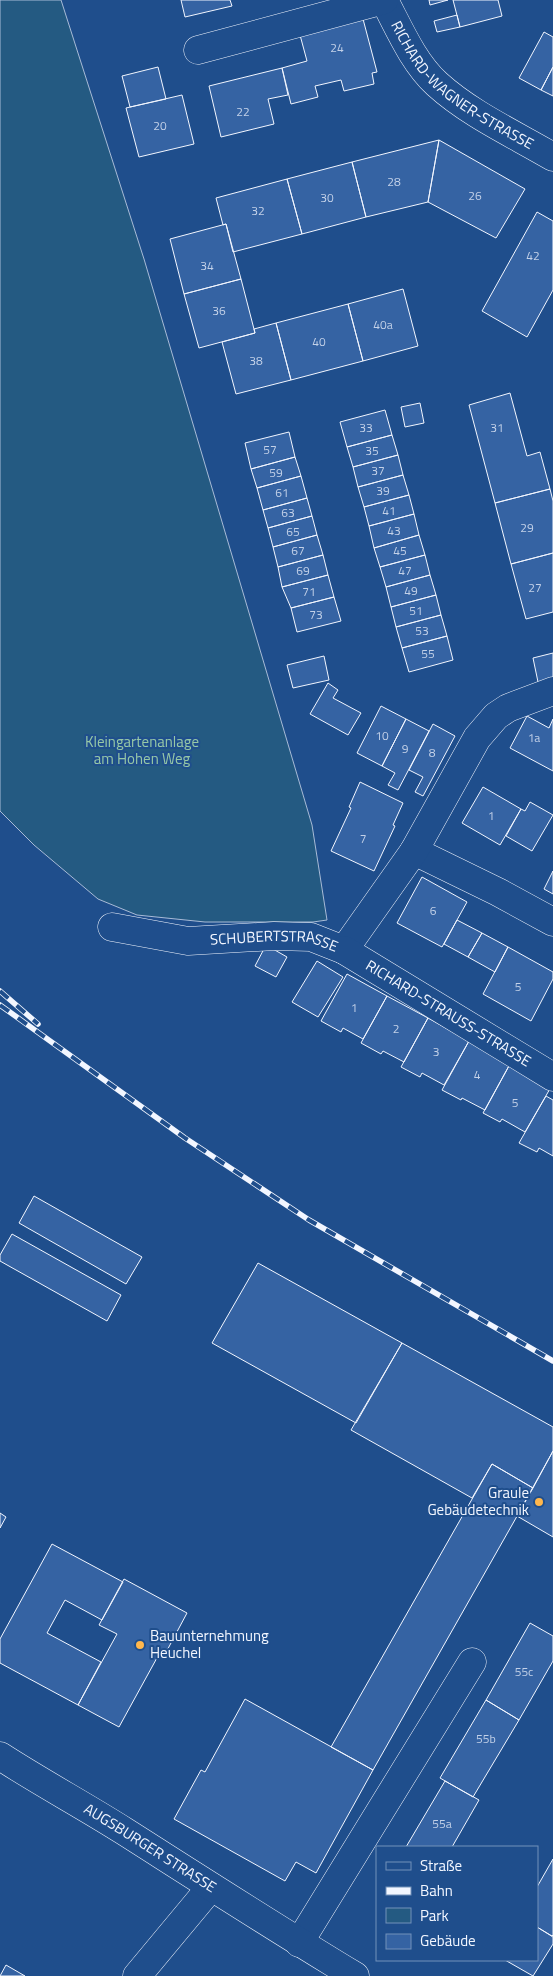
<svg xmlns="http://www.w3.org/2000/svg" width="553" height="1976" font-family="'Titillium Web',sans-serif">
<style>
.green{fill:#245a82;stroke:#a8bbd7}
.building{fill:#3563a3;stroke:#f2f6ff}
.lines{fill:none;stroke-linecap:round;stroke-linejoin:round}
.minor-casing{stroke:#f2f6ff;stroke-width:29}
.major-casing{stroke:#f2f6ff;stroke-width:29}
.minor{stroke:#1f4e8c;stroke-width:28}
.major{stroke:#1f4e8c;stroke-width:28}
.rail-casing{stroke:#f2f6ff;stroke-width:5.5}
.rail{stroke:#1f4e8c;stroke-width:4;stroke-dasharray:11;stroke-linecap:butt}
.poi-dot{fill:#ffb74d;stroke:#1f4e8c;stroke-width:2}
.labels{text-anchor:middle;stroke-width:4;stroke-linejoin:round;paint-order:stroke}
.number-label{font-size:12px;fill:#c3d1e8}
.street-label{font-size:15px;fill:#f2f6ff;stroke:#1f4e8c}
.park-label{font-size:15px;fill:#97c8a6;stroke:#1f4e8c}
.poi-label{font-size:15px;fill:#f2f6ff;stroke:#1f4e8c;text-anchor:end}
</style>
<rect width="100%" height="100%" fill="#1f4e8c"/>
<path class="green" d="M 0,0 L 61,0 L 144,259 L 312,825 L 327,920 L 313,922 L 205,922 L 137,915 L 98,899 L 34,845 L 0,811 Z"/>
<path class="building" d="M 181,0 L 230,0 L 232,6 L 185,17 Z
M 429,0 L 448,0 L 430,5 Z
M 453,0 L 498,0 L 502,16 L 460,27 Z
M 457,15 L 460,27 L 437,32 L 434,21 Z
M 363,19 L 377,72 L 372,73 L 374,84 L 344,91 L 341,80 L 315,86 L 318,97 L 291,104 L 282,68 L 307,61 L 300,35 Z
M 544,32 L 553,37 L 553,67 L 541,90 L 519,78 Z
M 158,67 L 166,99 L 130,107 L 122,76 Z
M 553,67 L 553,96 L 541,90 Z
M 282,68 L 288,95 L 268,99 L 274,124 L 221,137 L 209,86 Z
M 182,95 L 194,144 L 139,157 L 126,108 Z
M 439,140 L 428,202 L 366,217 L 352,162 Z
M 439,140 L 525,189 L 496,238 L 428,202 Z
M 352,162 L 366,217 L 302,234 L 287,179 Z
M 287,179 L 302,234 L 233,252 L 226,224 L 223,225 L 216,198 Z
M 537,212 L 553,221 L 553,290 L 527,337 L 482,311 Z
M 226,224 L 241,279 L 184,294 L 170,239 Z
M 241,279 L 255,333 L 199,348 L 184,294 Z
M 403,289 L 418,346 L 363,361 L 348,304 Z
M 348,304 L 363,361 L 291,380 L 276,323 Z
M 276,323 L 291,380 L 236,394 L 222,342 L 255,333 L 254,329 Z
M 510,393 L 527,456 L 540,452 L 550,489 L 495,503 L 469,405 Z
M 420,403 L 424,423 L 405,427 L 401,407 Z
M 385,410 L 392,435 L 347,447 L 340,422 Z
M 289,432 L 295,457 L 251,469 L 245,443 Z
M 392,435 L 398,455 L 353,467 L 347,447 Z
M 398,455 L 403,475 L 358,487 L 353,467 Z
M 295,457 L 301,476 L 257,488 L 251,469 Z
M 403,475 L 409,495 L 364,507 L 358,487 Z
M 301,476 L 307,498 L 263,510 L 257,488 Z
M 550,489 L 553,501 L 553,553 L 511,564 L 495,503 Z
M 409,495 L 414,514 L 369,526 L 364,507 Z
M 307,498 L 312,516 L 268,528 L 263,510 Z
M 414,514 L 419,535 L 374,548 L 369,526 Z
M 312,516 L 317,535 L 273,547 L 268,528 Z
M 317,535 L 323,555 L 278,567 L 273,547 Z
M 419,535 L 425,555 L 380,567 L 374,548 Z
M 553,553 L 553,612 L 526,619 L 511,564 Z
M 323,555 L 328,575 L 282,587 L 278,567 Z
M 425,555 L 430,575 L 386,587 L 380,567 Z
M 328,575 L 334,597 L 291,608 L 282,587 Z
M 430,575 L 436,595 L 391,607 L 386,587 Z
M 436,595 L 441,615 L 396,627 L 391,607 Z
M 334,597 L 341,621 L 297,632 L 291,608 Z
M 441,615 L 447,636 L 402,648 L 396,627 Z
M 447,636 L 453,660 L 409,672 L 402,648 Z
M 553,653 L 553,679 L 538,682 L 533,658 Z
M 324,656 L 329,680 L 293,688 L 287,665 Z
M 328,683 L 338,690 L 333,698 L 361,713 L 348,735 L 310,714 Z
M 381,706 L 406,719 L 382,766 L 357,753 Z
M 527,716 L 549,728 L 553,719 L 553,771 L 510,748 Z
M 406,719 L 429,731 L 398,790 L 388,785 L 395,773 L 382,766 Z
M 433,724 L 455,736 L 423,796 L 415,792 L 423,777 L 409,770 Z
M 360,782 L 403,803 L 393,825 L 395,826 L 374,871 L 331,851 L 351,808 L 349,807 Z
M 483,787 L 521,809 L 500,845 L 462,823 Z
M 530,802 L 553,815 L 532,851 L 506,836 L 521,809 L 525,811 Z
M 553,871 L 553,894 L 544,889 Z
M 422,877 L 467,902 L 442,947 L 397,923 Z
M 457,920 L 482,933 L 468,957 L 444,944 Z
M 482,933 L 508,947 L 495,972 L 468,957 Z
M 266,945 L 287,957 L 276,977 L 255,966 Z
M 508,947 L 553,972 L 553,979 L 531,1021 L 483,994 Z
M 317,961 L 343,977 L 318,1017 L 292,1002 Z
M 347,974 L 387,996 L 363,1039 L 343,1028 L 341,1032 L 321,1021 Z
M 387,996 L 428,1018 L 404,1062 L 383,1051 L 381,1054 L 361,1043 Z
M 428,1018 L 469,1041 L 444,1085 L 422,1073 L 420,1077 L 401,1067 Z
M 469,1041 L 510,1064 L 485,1110 L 462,1098 L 461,1100 L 442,1090 Z
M 510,1064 L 551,1087 L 525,1132 L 502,1119 L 500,1122 L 483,1113 Z
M 546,1096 L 553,1100 L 553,1156 L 539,1148 L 537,1152 L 519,1143 Z
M 34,1196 L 142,1257 L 126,1284 L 19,1223 Z
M 12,1234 L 121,1295 L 107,1321 L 0,1261 L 0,1255 Z
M 258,1263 L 402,1343 L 356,1423 L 212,1343 Z
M 402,1343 L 553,1427 L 553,1451 L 533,1488 L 492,1464 L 472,1498 L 351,1430 Z
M 553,1451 L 553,1537 L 517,1516 Z
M 492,1464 L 533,1488 L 373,1770 L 331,1747 Z
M 0,1513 L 6,1517 L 0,1528 Z
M 52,1544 L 123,1582 L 102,1620 L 65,1600 L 47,1633 L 101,1662 L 78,1705 L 0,1663 L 0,1639 Z
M 124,1579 L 187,1613 L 163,1658 L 158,1656 L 119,1727 L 78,1705 L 117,1634 L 99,1625 Z
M 530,1623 L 553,1636 L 553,1661 L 519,1720 L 486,1700 Z
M 245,1699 L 373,1770 L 316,1873 L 296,1862 L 285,1881 L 174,1819 L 201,1770 L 205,1772 Z
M 486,1700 L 519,1720 L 473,1797 L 440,1778 Z
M 445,1781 L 479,1800 L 452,1847 L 406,1847 Z
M 553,1859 L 553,1935 L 552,1936 L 537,1927 L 537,1887 Z
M 537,1927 L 553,1937 L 553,1944 L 533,1976 L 505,1960 L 537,1960 Z
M 6,1965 L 25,1976 L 0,1976 Z"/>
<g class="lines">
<g class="minor-casing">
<g id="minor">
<path id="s1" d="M 384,0 C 399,28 413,62 437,84 C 470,114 514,134 553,157"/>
<path d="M 198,50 L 384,0"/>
<path d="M 414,851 L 498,892 L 553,922"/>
<path id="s2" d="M 112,927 L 188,941 L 274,936 L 311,937 L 344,950 L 414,851 L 477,738 L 496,716 L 508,708 L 553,691"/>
<path id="s3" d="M 344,950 L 553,1077"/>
<path d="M 299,1943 L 472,1662"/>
<path d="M 137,1976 L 211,1887"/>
</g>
</g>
<g class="major-casing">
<g id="major">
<path id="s4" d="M 0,1756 C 40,1782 83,1805 124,1831 C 201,1880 277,1929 355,1976"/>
</g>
</g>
<use href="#minor" class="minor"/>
<use href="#major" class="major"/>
<g class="rail-casing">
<path id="rail" d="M 0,991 L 38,1024
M 0,1005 L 185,1138 L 309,1220 L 553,1361"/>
</g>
<use href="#rail" class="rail"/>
</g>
<g class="poi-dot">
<circle cx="539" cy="1502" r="5"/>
<circle cx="140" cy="1645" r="5"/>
</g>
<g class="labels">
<g class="number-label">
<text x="337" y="52">24</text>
<text x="243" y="116">22</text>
<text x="160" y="130">20</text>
<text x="394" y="186">28</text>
<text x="475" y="200">26</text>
<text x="327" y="202">30</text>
<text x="258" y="215">32</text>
<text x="533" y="260">42</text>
<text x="207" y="270">34</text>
<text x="219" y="315">36</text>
<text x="383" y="329">40a</text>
<text x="319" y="346">40</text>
<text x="256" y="365">38</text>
<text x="366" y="432">33</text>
<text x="497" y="432">31</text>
<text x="270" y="454">57</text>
<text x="372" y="455">35</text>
<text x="378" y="475">37</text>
<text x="276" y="477">59</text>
<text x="383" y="495">39</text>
<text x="282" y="497">61</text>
<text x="389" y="515">41</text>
<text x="288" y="517">63</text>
<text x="527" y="532">29</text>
<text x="394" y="535">43</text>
<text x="293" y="536">65</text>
<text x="298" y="555">67</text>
<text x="400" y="555">45</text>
<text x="303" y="575">69</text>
<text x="405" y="575">47</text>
<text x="535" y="592">27</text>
<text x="411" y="595">49</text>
<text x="309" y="596">71</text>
<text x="416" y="615">51</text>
<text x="316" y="619">73</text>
<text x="422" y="635">53</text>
<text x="428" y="658">55</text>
<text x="382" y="740">10</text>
<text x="534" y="742">1a</text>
<text x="405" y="753">9</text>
<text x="432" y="757">8</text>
<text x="491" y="820">1</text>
<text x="363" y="843">7</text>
<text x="433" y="915">6</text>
<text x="518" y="991">5</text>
<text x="354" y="1012">1</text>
<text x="396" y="1033">2</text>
<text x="436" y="1056">3</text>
<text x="477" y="1079">4</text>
<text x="515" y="1107">5</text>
<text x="524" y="1676">55c</text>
<text x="486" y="1743">55b</text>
<text x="442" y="1828">55a</text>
</g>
<g class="street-label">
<text dy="5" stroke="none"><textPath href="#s1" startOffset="119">RICHARD-WAGNER-STRASSE</textPath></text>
<text dy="5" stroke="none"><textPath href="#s2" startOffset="164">SCHUBERTSTRASSE</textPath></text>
<text dy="5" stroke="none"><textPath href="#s3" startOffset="122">RICHARD-STRAUSS-STRASSE</textPath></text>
<text dy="5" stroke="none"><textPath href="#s4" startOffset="176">AUGSBURGER STRASSE</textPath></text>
</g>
<g class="park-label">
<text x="142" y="747">Kleingartenanlage<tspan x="142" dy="17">am Hohen Weg</tspan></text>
</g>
<g class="poi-label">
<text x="529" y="1498">Graule<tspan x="529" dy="17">Gebäudetechnik</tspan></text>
<text x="150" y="1641" text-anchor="start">Bauunternehmung<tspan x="150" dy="17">Heuchel</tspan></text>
</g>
</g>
<rect x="376" y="1846" width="162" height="115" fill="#1f4e8c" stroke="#7391ba"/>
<rect x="386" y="1862" width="25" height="8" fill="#1f4e8c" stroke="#7391ba"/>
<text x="420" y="1871" font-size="15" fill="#f2f6ff">Straße</text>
<rect x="386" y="1887" width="25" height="8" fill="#f2f6ff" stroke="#7391ba"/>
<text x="420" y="1896" font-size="15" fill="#f2f6ff">Bahn</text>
<rect x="386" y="1908" width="25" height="15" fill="#245a82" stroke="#7391ba"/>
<text x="420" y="1921" font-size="15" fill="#f2f6ff">Park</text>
<rect x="386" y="1934" width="25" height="15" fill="#3563a3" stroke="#7391ba"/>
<text x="420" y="1946" font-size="15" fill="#f2f6ff">Gebäude</text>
</svg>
